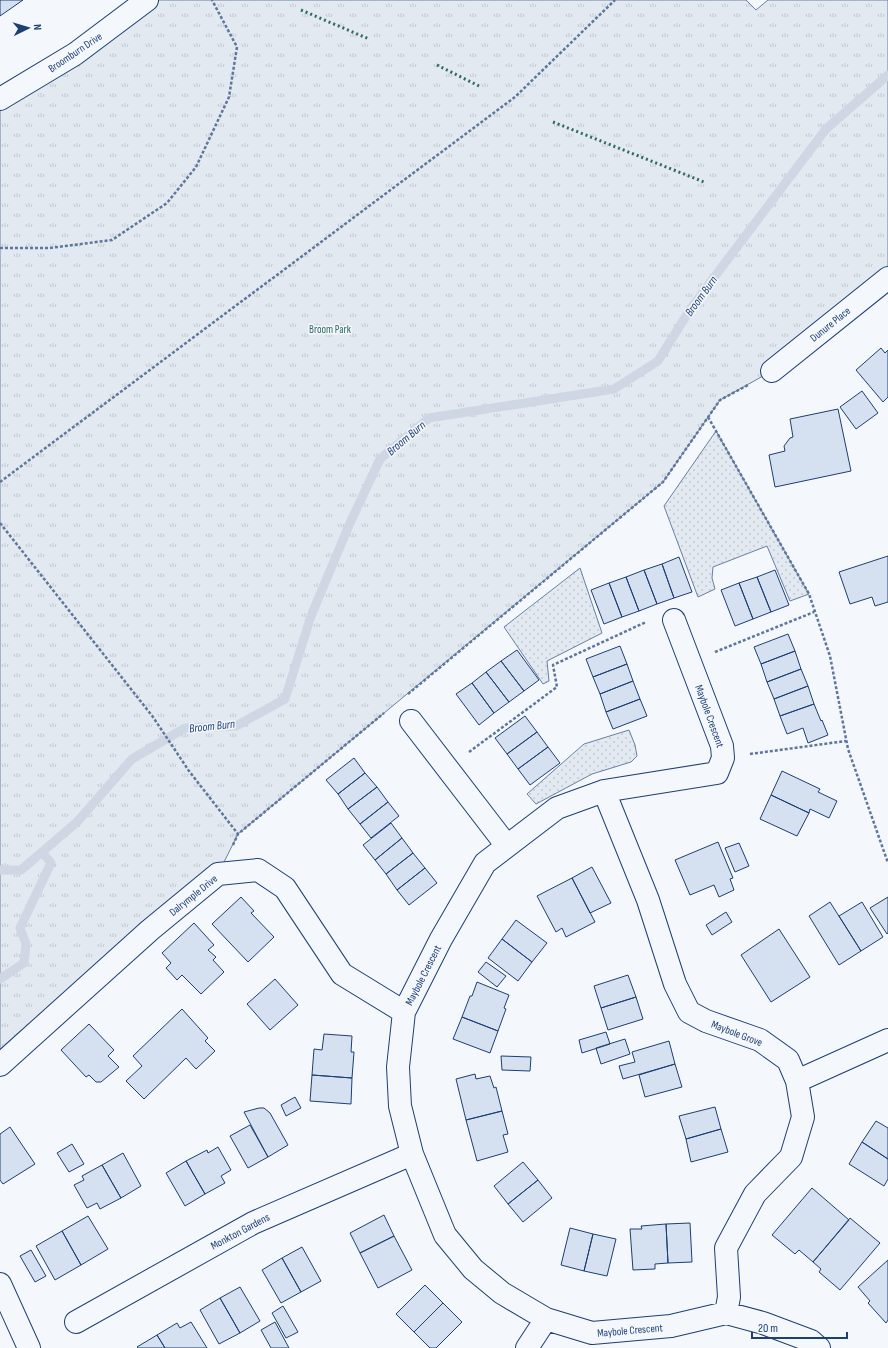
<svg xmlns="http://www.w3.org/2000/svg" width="888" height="1348" font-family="'Sofia Sans Condensed',sans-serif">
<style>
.grass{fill:url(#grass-dots);stroke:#687fa3}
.park{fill:url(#park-tufts);stroke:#687fa3}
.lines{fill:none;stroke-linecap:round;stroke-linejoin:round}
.stream{stroke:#cfd7e4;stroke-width:9}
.building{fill:#d5e0f0;stroke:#1d3f73}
.minor-casing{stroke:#1d3f73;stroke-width:24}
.path{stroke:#5e769c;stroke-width:2.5;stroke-dasharray:3 2;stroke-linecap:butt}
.minor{stroke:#f4f7fb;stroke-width:22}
.hedge{stroke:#2c6c60;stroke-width:3;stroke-dasharray:2 3;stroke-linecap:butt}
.labels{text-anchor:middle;stroke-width:3;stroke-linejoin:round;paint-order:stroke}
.street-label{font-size:11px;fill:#1d3f73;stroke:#f4f7fb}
.park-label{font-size:11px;fill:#2c6c60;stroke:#f4f7fb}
.water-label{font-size:12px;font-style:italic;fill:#1d3f73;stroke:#f4f7fb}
</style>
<defs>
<pattern id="grass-dots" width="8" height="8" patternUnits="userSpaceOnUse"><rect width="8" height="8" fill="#e3e9f0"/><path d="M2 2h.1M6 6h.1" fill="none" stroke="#c2c9d1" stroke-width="1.8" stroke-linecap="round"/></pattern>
<pattern id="park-tufts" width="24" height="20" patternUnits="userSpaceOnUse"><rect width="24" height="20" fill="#e3e9f0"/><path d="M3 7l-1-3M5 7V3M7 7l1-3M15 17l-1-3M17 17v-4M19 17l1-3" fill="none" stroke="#c2c9d1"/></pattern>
</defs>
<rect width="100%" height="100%" fill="#f4f7fb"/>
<path class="grass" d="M 716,431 L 809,594 L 790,601 L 767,546 L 713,567 L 712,578 L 715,589 L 698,597 L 664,506 Z
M 580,568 L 602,633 L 547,661 L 549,681 L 543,684 L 504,627 Z
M 629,730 L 635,745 L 637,756 L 631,762 L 592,774 L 536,804 L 527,794 L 584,744 Z"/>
<path class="park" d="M 144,0 L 746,0 L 756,10 L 768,0 L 888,0 L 888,278 L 772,371 L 720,400 L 663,482 L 238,834 L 218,874 L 0,1066 L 0,99 Z"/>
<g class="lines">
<path class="stream" d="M 0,870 L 21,870 L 77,822 L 132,759 L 185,728 L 236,726 L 285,699 L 311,616 L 350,523 L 380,459 L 429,418 L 614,389 L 658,361 L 691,308 L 826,129 L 888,75
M 0,979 L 24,963 L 26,944 L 20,928 L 51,863 L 42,852"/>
</g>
<path class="building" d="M 0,0 L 23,0 L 0,16 Z
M 881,348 L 885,353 L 888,350 L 888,397 L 883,402 L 856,370 Z
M 862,391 L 878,413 L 856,429 L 840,407 Z
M 838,409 L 851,471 L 775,487 L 769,455 L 785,451 L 784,446 L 790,438 L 793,437 L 790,419 Z
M 888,556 L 888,602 L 875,606 L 872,597 L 850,604 L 839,572 Z
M 679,557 L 692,592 L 674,598 L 662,564 Z
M 662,564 L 674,598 L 657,604 L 644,570 Z
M 644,570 L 657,604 L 639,611 L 626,577 Z
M 775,570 L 789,605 L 771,612 L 757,577 Z
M 626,577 L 639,611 L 622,617 L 609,583 Z
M 757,577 L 771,612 L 753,619 L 739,583 Z
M 609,583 L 622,617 L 604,624 L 591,590 Z
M 739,583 L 753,619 L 735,626 L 721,590 Z
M 788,634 L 795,651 L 761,664 L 754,647 Z
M 620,646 L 627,664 L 593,677 L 586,659 Z
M 517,650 L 539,680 L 524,691 L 501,661 Z
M 795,651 L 801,669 L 767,682 L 761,664 Z
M 501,661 L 524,691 L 509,702 L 486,672 Z
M 627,664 L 633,681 L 600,694 L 593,677 Z
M 801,669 L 808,686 L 774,699 L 767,682 Z
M 486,672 L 509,702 L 494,713 L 472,683 Z
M 633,681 L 640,699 L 606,712 L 600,694 Z
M 472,683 L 494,713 L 479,725 L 456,694 Z
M 808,686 L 814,704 L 780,716 L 774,699 Z
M 640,699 L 647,716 L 613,729 L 606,712 Z
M 814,704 L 821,721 L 822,720 L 828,735 L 808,743 L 803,728 L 787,734 L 780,716 Z
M 525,716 L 537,732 L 507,754 L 495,738 Z
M 537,732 L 548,747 L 518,769 L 507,754 Z
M 548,747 L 560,763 L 530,785 L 518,769 Z
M 354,758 L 365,773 L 338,794 L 326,780 Z
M 782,771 L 820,789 L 818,792 L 837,801 L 829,818 L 810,809 L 809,813 L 771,795 Z
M 365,773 L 377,787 L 348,809 L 338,794 Z
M 377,787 L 388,802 L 360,824 L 348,809 Z
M 771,795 L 809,813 L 797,836 L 760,819 Z
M 388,802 L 399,816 L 371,838 L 360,824 Z
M 391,823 L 402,838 L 375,860 L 363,845 Z
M 402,838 L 413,853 L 386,874 L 375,860 Z
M 718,842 L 733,878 L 730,879 L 734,890 L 719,897 L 714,885 L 690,895 L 675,860 Z
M 739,843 L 749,866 L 735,872 L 725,848 Z
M 413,853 L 425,868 L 397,890 L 386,874 Z
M 592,867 L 611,903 L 590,913 L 572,878 Z
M 425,868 L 437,883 L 409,905 L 397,890 Z
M 572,878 L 595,922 L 566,937 L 562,928 L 556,932 L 537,896 Z
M 241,897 L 254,911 L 251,913 L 274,937 L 248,962 L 212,924 Z
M 888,897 L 888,933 L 887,934 L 870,908 Z
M 830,902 L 861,951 L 839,965 L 809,916 Z
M 862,902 L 883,937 L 861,951 L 839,916 Z
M 726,912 L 732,922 L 712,935 L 706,925 Z
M 516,920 L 547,943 L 532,962 L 502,939 Z
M 194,923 L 214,945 L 208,950 L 216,957 L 213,960 L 224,972 L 201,994 L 182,975 L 177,980 L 166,968 L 171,963 L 162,953 Z
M 779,929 L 810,977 L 771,1002 L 741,955 Z
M 502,939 L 532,962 L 518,981 L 488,958 Z
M 486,962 L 506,976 L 497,987 L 478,972 Z
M 628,975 L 636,997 L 601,1008 L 594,986 Z
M 275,979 L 298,1005 L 270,1030 L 247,1004 Z
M 477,982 L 509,995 L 504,1008 L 506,1009 L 498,1031 L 462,1017 L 470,996 L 472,996 Z
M 636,997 L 643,1019 L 608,1030 L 601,1008 Z
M 182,1009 L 208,1038 L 205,1041 L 215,1051 L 196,1069 L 186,1058 L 144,1099 L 126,1081 L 142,1066 L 133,1056 Z
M 462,1017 L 498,1031 L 490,1053 L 453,1039 Z
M 89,1024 L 114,1050 L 108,1056 L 119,1067 L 101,1082 L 96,1082 L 89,1075 L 86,1077 L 61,1050 Z
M 606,1032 L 610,1044 L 582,1053 L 579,1040 Z
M 324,1034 L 352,1036 L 351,1052 L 354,1052 L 352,1078 L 312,1075 L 314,1049 L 322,1050 Z
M 625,1039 L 630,1054 L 601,1064 L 596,1048 Z
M 669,1041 L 675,1064 L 623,1079 L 619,1066 L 635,1062 L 632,1052 Z
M 501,1056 L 531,1057 L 530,1071 L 502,1070 Z
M 675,1064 L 682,1087 L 645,1097 L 639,1075 Z
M 475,1074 L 476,1079 L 490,1076 L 494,1088 L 496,1087 L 502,1111 L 466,1120 L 456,1079 Z
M 312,1075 L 352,1078 L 351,1104 L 310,1101 Z
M 295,1097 L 301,1108 L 286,1116 L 281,1105 Z
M 715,1107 L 721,1129 L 686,1139 L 679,1116 Z
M 259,1108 L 264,1108 L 270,1113 L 288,1145 L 268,1157 L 244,1112 Z
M 502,1111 L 508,1134 L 503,1135 L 508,1152 L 477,1161 L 466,1120 Z
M 876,1121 L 888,1128 L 888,1159 L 862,1142 Z
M 250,1125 L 268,1157 L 248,1168 L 230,1136 Z
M 10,1127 L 35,1164 L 3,1184 L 0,1180 L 0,1134 Z
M 721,1129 L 728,1152 L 691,1162 L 686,1139 Z
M 862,1142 L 888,1159 L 888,1179 L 884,1186 L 849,1164 Z
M 72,1144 L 84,1164 L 69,1172 L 57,1153 Z
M 218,1147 L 231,1170 L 221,1176 L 225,1183 L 205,1194 L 186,1161 L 207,1150 L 208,1153 Z
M 123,1153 L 141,1186 L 121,1198 L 102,1165 Z
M 186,1161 L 205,1194 L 185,1206 L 166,1173 Z
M 523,1162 L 538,1180 L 508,1204 L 494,1186 Z
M 102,1165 L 121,1198 L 100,1209 L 97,1203 L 87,1208 L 74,1185 L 84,1180 L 82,1176 Z
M 538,1180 L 552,1198 L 523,1222 L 508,1204 Z
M 812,1188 L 849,1220 L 813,1262 L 799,1250 L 795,1254 L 772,1235 Z
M 384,1215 L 394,1236 L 360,1253 L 350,1233 Z
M 88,1216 L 108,1249 L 81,1265 L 62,1231 Z
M 850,1218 L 880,1243 L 840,1290 L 819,1272 L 821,1269 L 813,1262 Z
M 690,1223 L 692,1262 L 668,1263 L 666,1224 Z
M 666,1224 L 668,1263 L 655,1264 L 655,1269 L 633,1270 L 630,1229 L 642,1229 L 641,1226 Z
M 570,1228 L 593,1234 L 584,1271 L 561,1265 Z
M 62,1231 L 81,1265 L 55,1280 L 36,1246 Z
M 593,1234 L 616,1239 L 607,1276 L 584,1271 Z
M 394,1236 L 412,1270 L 378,1288 L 360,1253 Z
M 302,1247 L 321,1281 L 301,1292 L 282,1258 Z
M 31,1250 L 46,1276 L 35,1282 L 20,1256 Z
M 282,1258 L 301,1292 L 281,1303 L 262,1270 Z
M 888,1260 L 888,1320 L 886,1323 L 868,1303 L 870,1301 L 858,1287 Z
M 425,1285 L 443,1303 L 414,1332 L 396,1314 Z
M 240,1287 L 260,1321 L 240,1333 L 220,1298 Z
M 220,1298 L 240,1333 L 219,1344 L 200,1310 Z
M 443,1303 L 462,1322 L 436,1348 L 430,1348 L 414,1332 Z
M 283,1306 L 298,1332 L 286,1338 L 272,1313 Z
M 191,1322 L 207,1348 L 165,1348 L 157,1335 L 177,1323 L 180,1328 Z
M 275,1322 L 289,1348 L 271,1348 L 261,1330 Z
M 157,1335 L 165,1348 L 138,1348 L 137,1347 Z"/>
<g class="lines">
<g class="minor-casing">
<path id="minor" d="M 0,99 L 75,54 L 147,0
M 772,371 L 888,278
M 674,620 L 722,746 L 723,758 L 717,773 L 604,791 L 557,808 L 485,863 L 441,939 L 404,1012 L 398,1067 L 400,1106 L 412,1154 L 445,1235 L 473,1269 L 502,1293 L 546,1319 L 592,1333 L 671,1326 L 726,1313 L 763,1323 L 811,1341 L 819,1348
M 411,721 L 507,846
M 604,791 L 648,900 L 675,984 L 689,1012 L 706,1021 L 760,1040 L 788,1060 L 797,1081 L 803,1117 L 791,1157 L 755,1194 L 726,1248 L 729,1297 L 726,1313
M 0,1065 L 150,930 L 218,874 L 258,870 L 285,888 L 342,974 L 404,1012
M 797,1081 L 888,1040
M 0,1284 L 29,1348
M 76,1322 L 253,1223 L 412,1154
M 527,1348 L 546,1319"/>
</g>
<path class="path" d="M 0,248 L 50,248 L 112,240 L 167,203 L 196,167 L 229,97 L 237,47 L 212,0
M 708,417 L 809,594 L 830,656 L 848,749 L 888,863
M 0,482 L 515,97 L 615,0
M 0,523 L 153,717 L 189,771 L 238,834
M 715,652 L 814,612
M 408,694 L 663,482 L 720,400 L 748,385
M 469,752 L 557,687 L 553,665 L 646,622
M 750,754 L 846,741
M 233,845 L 238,834 L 384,713"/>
<use href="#minor" class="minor"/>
<path class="hedge" d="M 301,10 L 369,39
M 437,65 L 481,87
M 553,122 L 704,182"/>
</g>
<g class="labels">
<g class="street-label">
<text transform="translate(75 52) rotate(-34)" y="4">Broomburn Drive</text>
<text transform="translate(830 324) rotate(-39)" y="4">Dunure Place</text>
<text transform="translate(710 716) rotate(70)" y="4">Maybole Crescent</text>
<text transform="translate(193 895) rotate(-39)" y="4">Dalrymple Drive</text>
<text transform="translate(423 975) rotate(-63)" y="4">Maybole Crescent</text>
<text transform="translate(737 1033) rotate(21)" y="4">Maybole Grove</text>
<text transform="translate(240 1231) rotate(-28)" y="4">Monkton Gardens</text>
<text transform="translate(630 1330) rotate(-5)" y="4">Maybole Crescent</text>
</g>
<g class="park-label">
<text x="330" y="333">Broom Park</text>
</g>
<g class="water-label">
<text transform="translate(701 296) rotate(-54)" y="4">Broom Burn</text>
<text transform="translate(406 438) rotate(-40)" y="4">Broom Burn</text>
<text transform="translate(212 726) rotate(-6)" y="4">Broom Burn</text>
</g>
</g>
<g transform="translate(28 28) rotate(85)" stroke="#f4f7fb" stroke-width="3" paint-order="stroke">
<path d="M0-3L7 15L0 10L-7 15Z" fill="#1d3f73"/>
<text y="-6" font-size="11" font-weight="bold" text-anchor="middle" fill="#1d3f73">N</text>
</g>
<path d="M752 1332v6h95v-6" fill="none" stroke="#1d3f73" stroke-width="2"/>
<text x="758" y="1332" font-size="12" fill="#1d3f73" stroke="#f4f7fb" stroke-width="3" paint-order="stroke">20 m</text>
</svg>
